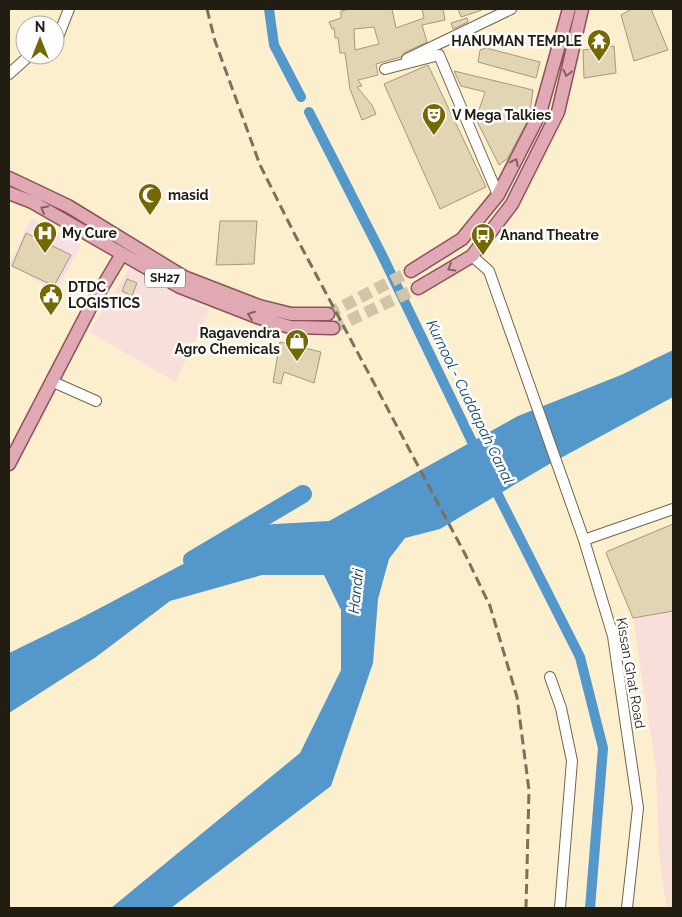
<svg xmlns="http://www.w3.org/2000/svg" width="682" height="917" font-family="Raleway,sans-serif">
<style>
.education{fill:#f9dfda}
.medical{fill:#f9dee3}
.water{fill:#5497cb}
.lines{fill:none;stroke-linecap:round;stroke-linejoin:round}
.canal{stroke:#5497cb;stroke-width:10}
.river{stroke:#5497cb;stroke-width:18}
.building{fill:#e1d5b4;stroke:#a4997a;fill-rule:evenodd}
.major-tunnel{stroke:#d0c5a8;stroke-width:12;stroke-dasharray:12 6;stroke-linecap:butt}
.minor-casing{stroke:#716648;stroke-width:12}
.major-casing{stroke:#90525a;stroke-width:15}
.minor{stroke:#fff;stroke-width:10}
.major{stroke:#e0a9b4;stroke-width:12}
.rail{stroke:#79715c;stroke-width:3;stroke-dasharray:10 5;stroke-linecap:butt}
.oneway{stroke:#816362}
.labels{text-anchor:middle;stroke-width:5;stroke-linejoin:round;paint-order:stroke}
.shield{fill:#fff;stroke:#646158;stroke-width:1}
.shield-label{font-size:12px;font-weight:bold;fill:#221d11}
.poi-label{font-size:14px;font-weight:bold;fill:#221d11;stroke:#fff;text-anchor:start}
.street-label{font-size:14px;fill:#221d11;stroke:#fff}
.water-label{font-size:15px;font-style:italic;fill:#0e4265;stroke:#fff}
</style>
<rect width="100%" height="100%" fill="#fcefce"/>
<path class="education" d="M 130,267 L 210,311 L 175,382 L 89,332 Z
M 673,611 L 673,908 L 667,908 L 659,856 L 656,769 L 633,618 Z"/>
<path class="medical" d="M 31,218 L 81,245 L 56,292 L 9,265 Z"/>
<path class="water" d="M 673,350 L 673,397 L 546,466 L 440,529 L 405,538 L 389,559 L 378,599 L 373,663 L 331,786 L 171,908 L 111,908 L 300,753 L 341,670 L 341,610 L 324,575 L 262,575 L 170,601 L 96,657 L 9,713 L 9,653 L 83,617 L 257,525 L 329,521 L 518,416 L 621,375 Z"/>
<g class="lines">
<path class="canal" d="M 269,9 L 274,45 L 301,97
M 309,112 L 382,255 L 477,452
M 492,483 L 580,657 L 603,748 L 590,908"/>
<path class="river" d="M 192,560 L 303,494"/>
</g>
<path class="building" d="M 350,9 L 392,9 L 396,28 L 424,18 L 422,9 L 443,9 L 445,20 L 422,25 L 427,42 L 404,53 L 401,57 L 376,64 L 378,75 L 358,80 L 362,86 L 357,87 L 372,105 L 376,114 L 362,120 L 350,89 L 345,53 L 340,53 L 338,38 L 335,38 L 334,28 L 332,29 L 329,22 L 341,18 L 341,11 ZM 374,27 L 379,44 L 355,50 L 354,29 Z
M 458,9 L 481,9 L 482,10 L 461,17 Z
M 632,9 L 651,9 L 668,50 L 634,61 L 621,15 Z
M 467,18 L 468,22 L 453,29 L 451,23 Z
M 614,46 L 616,73 L 584,78 L 583,50 Z
M 486,48 L 540,62 L 536,78 L 478,62 L 480,50 Z
M 428,65 L 486,187 L 440,209 L 384,84 Z
M 454,71 L 533,90 L 529,118 L 508,158 L 499,165 L 476,119 L 485,92 L 461,86 Z
M 220,221 L 257,221 L 254,264 L 216,265 Z
M 26,233 L 71,255 L 54,286 L 12,266 Z
M 127,279 L 137,283 L 132,296 L 122,291 Z
M 280,342 L 321,352 L 314,383 L 284,372 L 281,384 L 273,382 Z
M 673,524 L 673,611 L 633,618 L 606,553 L 608,551 Z"/>
<g class="lines">
<path class="major-tunnel" d="M 328,314 L 411,271
M 333,328 L 418,288"/>
<g class="minor-casing">
<path id="minor" d="M 55,39 L 58,37 L 69,9
M 407,59 L 511,9
M 385,69 L 439,55 L 498,195
M 9,74 L 30,55
M 472,256 L 489,271 L 584,540
M 51,381 L 96,401
M 550,677 L 561,708 L 572,761 L 560,908
M 627,908 L 638,808 L 613,636 L 584,540 L 673,509"/>
</g>
<g class="major-casing">
<path id="major" d="M 9,178 L 68,206 L 184,277 L 259,306 L 291,314 L 328,314
M 9,193 L 32,202 L 180,287 L 257,317 L 290,327 L 333,328
M 411,271 L 462,239 L 498,195 L 540,113 L 569,9
M 418,288 L 472,256 L 512,204 L 558,112 L 582,9
M 9,464 L 91,306 L 122,254"/>
</g>
<use href="#minor" class="minor"/>
<use href="#major" class="major"/>
<path class="rail" d="M 207,9 L 215,41 L 260,165 L 295,235 L 465,554 L 490,606 L 517,697 L 529,790 L 526,908"/>
</g>
<defs><path id="oneway-chevron" d="M-2-3.5L2.5 0L-2 3.5" fill="none" stroke-width="1.6" stroke-linecap="round" stroke-linejoin="round" transform="scale(1.25)"/></defs>
<g class="oneway">
<use href="#oneway-chevron" transform="translate(567 73) rotate(103)"/>
<use href="#oneway-chevron" transform="translate(515 162) rotate(-63)"/>
<use href="#oneway-chevron" transform="translate(44 209) rotate(-150)"/>
<use href="#oneway-chevron" transform="translate(451 268) rotate(149)"/>
<use href="#oneway-chevron" transform="translate(251 315) rotate(-159)"/>
</g>
<defs>
<g id="temple-pin" transform="scale(1.25)"><path d="M0 17L-7.5 6A9.5 9.5 0 1 1 7.5 6Z" fill="#766800" stroke="#fff"/><path d="M0-6L5-2H3V0L6.5 2.5H4V6H1.5V3h-3V6H-4V2.5H-6.5L-3 0V-2H-5Z" fill="#fff"/></g>
<g id="theatre-pin" transform="scale(1.25)"><path d="M0 17L-7.5 6A9.5 9.5 0 1 1 7.5 6Z" fill="#766800" stroke="#fff"/><path d="M-5-5.5Q0-4 5-5.5V0Q5 5 0 6Q-5 5-5 0ZM-3.3-2.5H-1v1.5H-3.3ZM1-2.5H3.3v1.5H1ZM-2.8 1Q0 5.5 2.8 1Z" fill="#fff"/></g>
<g id="mosque-pin" transform="scale(1.25)"><path d="M0 17L-7.5 6A9.5 9.5 0 1 1 7.5 6Z" fill="#766800" stroke="#fff"/><path d="M3.5-4.9A6 6 0 1 0 3.5 4.9A5 5 0 1 1 3.5-4.9Z" fill="#fff"/></g>
<g id="hospital-pin" transform="scale(1.25)"><path d="M0 17L-7.5 6A9.5 9.5 0 1 1 7.5 6Z" fill="#766800" stroke="#fff"/><path d="M-5-5h3v3.5h4V-5h3V5h-3V1.5h-4V5h-3Z" fill="#fff"/></g>
<g id="bus-pin" transform="scale(1.25)"><path d="M0 17L-7.5 6A9.5 9.5 0 1 1 7.5 6Z" fill="#766800" stroke="#fff"/><path d="M-5-6H5V4H4V6H2V4H-2V6H-4V4H-5ZM-3.5-4V0h7V-4ZM-3.5 1.2v1.5H-2V1.2ZM2 1.2v1.5H3.5V1.2Z" fill="#fff"/></g>
<g id="civic-pin" transform="scale(1.25)"><path d="M0 17L-7.5 6A9.5 9.5 0 1 1 7.5 6Z" fill="#766800" stroke="#fff"/><path d="M-.6-6.5H3V-4.5H.6V-3L4-1V1h2V6H-6V1h2V-1L-.6-3ZM-1.2 2.5V6h2.4V2.5Z" fill="#fff"/></g>
<g id="shop-pin" transform="scale(1.25)"><path d="M0 17L-7.5 6A9.5 9.5 0 1 1 7.5 6Z" fill="#766800" stroke="#fff"/><path d="M-5-2.5h2.3a2.7 3.5 0 0 1 5.4 0H5L5.5 6h-11ZM-1.5-2.5h3a1.5 2.3 0 0 0-3 0Z" fill="#fff"/></g>
</defs>
<g fill-rule="evenodd">
<use href="#temple-pin" x="599" y="41"/>
<use href="#theatre-pin" x="434" y="115"/>
<use href="#mosque-pin" x="150" y="195"/>
<use href="#hospital-pin" x="45" y="233"/>
<use href="#bus-pin" x="483" y="235"/>
<use href="#civic-pin" x="51" y="295"/>
<use href="#shop-pin" x="297" y="341"/>
</g>
<g class="labels">
<rect class="shield" x="145" y="268.5" width="40" height="19" rx="4"/>
<g class="shield-label">
<text x="165" y="282">SH27</text>
</g>
<g class="poi-label">
<text x="582" y="46" text-anchor="end">HANUMAN TEMPLE</text>
<text x="452" y="120">V Mega Talkies</text>
<text x="168" y="200">masid</text>
<text x="62" y="238">My Cure</text>
<text x="500" y="240">Anand Theatre</text>
<text x="68" y="292">DTDC<tspan x="68" dy="16">LOGISTICS</tspan></text>
<text x="280" y="338" text-anchor="end">Ragavendra<tspan x="280" dy="16">Agro Chemicals</tspan></text>
</g>
<g class="street-label">
<text transform="translate(631 673) rotate(80)" y="5">Kissan Ghat Road</text>
</g>
<g class="water-label">
<text transform="translate(470 402) rotate(64)" y="5">Kurnool - Cuddapah Canal</text>
<text transform="translate(356 591) rotate(-84)" y="5">Handri</text>
</g>
</g>
<rect width="682" height="917" fill="none" stroke="#221d11" stroke-width="20"/>
<g transform="translate(40 40)"><circle r="24" fill="#ffffff" stroke="#a7a5a0"/>
<path d="M0-4L9 19L0 12L-9 19Z" fill="#766800"/>
<text y="-8" font-size="14" font-weight="bold" text-anchor="middle" fill="#221d11">N</text>
</g>
</svg>
